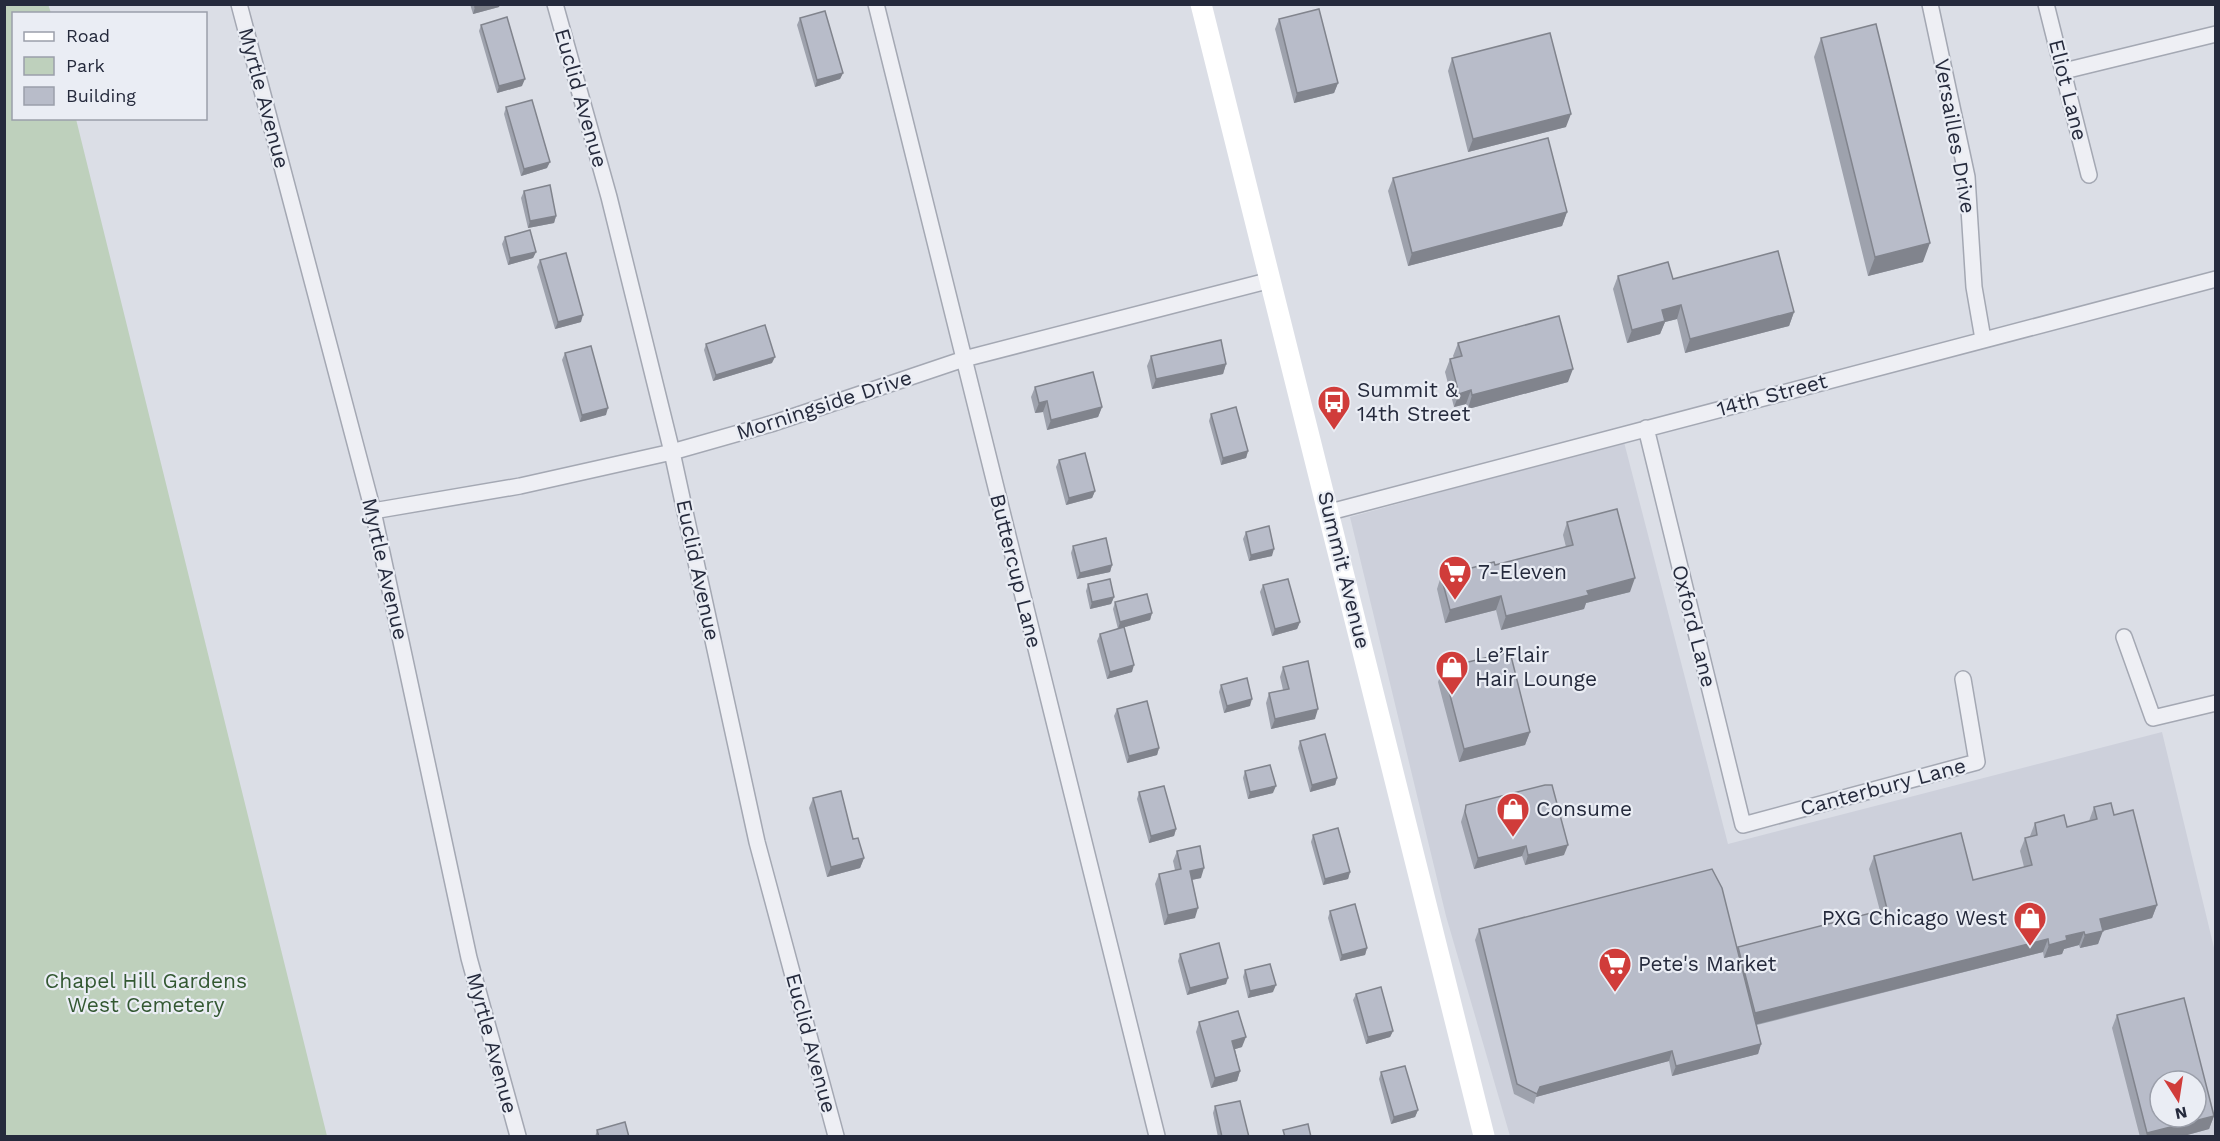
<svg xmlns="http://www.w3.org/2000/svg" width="2220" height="1141" font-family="'Work Sans',sans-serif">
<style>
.built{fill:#cdd0db;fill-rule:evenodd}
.green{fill:#bed0bc}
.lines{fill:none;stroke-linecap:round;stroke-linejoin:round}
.street-casing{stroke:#a4a8b3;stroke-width:18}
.street{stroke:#eeeff4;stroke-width:15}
.secondary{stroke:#fff;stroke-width:21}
.wall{fill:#9ea2ad}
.shaded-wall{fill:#81848d}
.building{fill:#b8bcc9;stroke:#81848d;stroke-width:1.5;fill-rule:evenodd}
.labels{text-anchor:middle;stroke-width:4.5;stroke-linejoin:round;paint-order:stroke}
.street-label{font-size:21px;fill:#252a3c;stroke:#eaedf4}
.poi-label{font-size:21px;fill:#252a3c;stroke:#eaedf4;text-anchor:start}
.park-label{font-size:21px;fill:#335832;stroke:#eaedf4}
</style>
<rect width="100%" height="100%" fill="#dbdee6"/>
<path class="built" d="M 1624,442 L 1728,844 L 2162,732 L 2215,952 L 2215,1136 L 1510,1136 L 1446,916 L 1350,517 ZM 2160,1081 L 2196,1081 L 2196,1117 L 2160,1117 Z"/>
<path class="green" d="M 48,4 L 51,13 L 14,14 L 14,118 L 76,119 L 327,1136 L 5,1136 L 4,5 Z"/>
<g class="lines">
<g class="street-casing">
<path id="street" d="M 239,4 L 373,511 L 469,958 L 518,1136
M 555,4 L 609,197 L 672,452 L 757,842 L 836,1136
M 876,4 L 1157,1136
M 1930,4 L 1967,177 L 1974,287 L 1983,339
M 2046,4 L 2089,175
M 2064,71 L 2216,34
M 1646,428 L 1743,825 L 1977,762 L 1963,679
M 373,511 L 520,486 L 672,452 L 774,423 L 964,359 L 1271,280
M 1330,512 L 2216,279
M 2124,637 L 2153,718 L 2216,703"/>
</g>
<use href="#street" class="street"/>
<path class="secondary" d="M 1201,4 L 1484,1136"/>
</g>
<path class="wall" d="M 470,4 L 500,4 L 499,7 L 473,14 Z
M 800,18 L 843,73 L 840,79 L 815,87 L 797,25 Z
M 1279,19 L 1338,83 L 1334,93 L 1294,103 L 1275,29 Z
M 481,25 L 522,86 L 497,93 L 479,31 Z
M 1821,38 L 1923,262 L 1868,276 L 1814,57 Z
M 1452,58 L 1566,127 L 1468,152 L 1448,71 Z
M 506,107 L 547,168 L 521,176 L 504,114 Z
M 1393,178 L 1567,212 L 1562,226 L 1408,266 L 1388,191 Z
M 524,191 L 556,216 L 554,223 L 528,228 L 521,198 Z
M 505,237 L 536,252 L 533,258 L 508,265 L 502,244 Z
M 540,260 L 581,322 L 555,329 L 537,267 Z
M 1618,276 L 1673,279 L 1794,312 L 1789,326 L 1685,353 L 1677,319 L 1665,322 L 1660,334 L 1627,343 L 1613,289 Z
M 1458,343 L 1568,382 L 1468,409 L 1466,404 L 1454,407 L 1445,372 L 1450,359 L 1454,358 L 1453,356 Z
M 706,344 L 772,363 L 713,381 L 704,350 Z
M 565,353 L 606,415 L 580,422 L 562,360 Z
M 1151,356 L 1226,364 L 1223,374 L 1152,389 L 1147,366 Z
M 1035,387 L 1102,407 L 1098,417 L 1047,430 L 1043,412 L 1035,413 L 1031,397 Z
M 1211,414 L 1248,451 L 1246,458 L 1221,465 L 1209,421 Z
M 1059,460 L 1095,491 L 1092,498 L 1066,505 L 1056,467 Z
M 1567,522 L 1630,592 L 1586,603 L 1584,609 L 1501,630 L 1496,610 L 1445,623 L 1437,589 L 1441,576 L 1495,565 L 1566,547 L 1563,535 Z
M 1246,532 L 1272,556 L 1249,561 L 1243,539 Z
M 1073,546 L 1112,565 L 1110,572 L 1077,579 L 1071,553 Z
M 1088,584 L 1114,597 L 1111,604 L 1090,609 L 1086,591 Z
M 1263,585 L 1300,622 L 1297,629 L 1272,636 L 1260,592 Z
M 1115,602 L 1152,613 L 1150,620 L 1118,629 L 1113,609 Z
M 1100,634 L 1132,672 L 1107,679 L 1097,641 Z
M 1283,667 L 1315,719 L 1271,729 L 1266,703 L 1269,693 L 1283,690 L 1280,677 Z
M 1443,668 L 1530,732 L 1525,745 L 1459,762 L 1438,682 Z
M 1221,685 L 1250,706 L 1224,713 L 1219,692 Z
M 1117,709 L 1159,748 L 1157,755 L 1127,763 L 1114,716 Z
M 1300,741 L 1337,778 L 1335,785 L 1310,792 L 1298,748 Z
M 1245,771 L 1273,793 L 1248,799 L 1243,778 Z
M 1139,792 L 1176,829 L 1174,836 L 1149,843 L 1137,799 Z
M 813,798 L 853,839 L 864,858 L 860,868 L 827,877 L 809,808 Z
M 1466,805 L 1564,855 L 1525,865 L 1522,856 L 1474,869 L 1461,822 Z
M 2094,807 L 2114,815 L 2157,905 L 2152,918 L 2102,931 L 2098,944 L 2080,948 L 2079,945 L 2064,949 L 2062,954 L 2044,958 L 2043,952 L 1757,1025 L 1761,1044 L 1758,1054 L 1672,1076 L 1669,1061 L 1536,1097 L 1534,1104 L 1514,1094 L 1475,940 L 1479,929 L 1737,949 L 1738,947 L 1880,911 L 1869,869 L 1874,856 L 1973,880 L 2024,867 L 2020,851 L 2025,838 L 2030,836 L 2035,823 L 2067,827 L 2089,821 Z
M 1313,835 L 1350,872 L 1348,879 L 1323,885 L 1311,842 Z
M 1177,851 L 1201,878 L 1192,880 L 1195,918 L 1164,925 L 1155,884 L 1159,874 L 1175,870 L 1173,861 Z
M 1330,911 L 1367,948 L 1365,955 L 1340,961 L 1328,918 Z
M 1180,954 L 1226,984 L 1187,995 L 1178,961 Z
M 1245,970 L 1273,992 L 1248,998 L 1243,977 Z
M 1356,994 L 1393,1031 L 1390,1037 L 1366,1044 L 1353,1000 Z
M 2117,1015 L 2214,1116 L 2209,1129 L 2180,1137 L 2140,1137 L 2112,1028 Z
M 1199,1022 L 1242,1047 L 1235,1049 L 1240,1071 L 1237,1081 L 1211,1088 L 1196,1032 Z
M 1381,1072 L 1418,1110 L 1415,1117 L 1391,1124 L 1379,1079 Z
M 1215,1106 L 1249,1137 L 1218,1137 L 1213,1113 Z
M 597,1130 L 629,1137 L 595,1137 Z"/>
<path class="shaded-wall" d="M 486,4 L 500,4 L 499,7 L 473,14 L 475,7 Z
M 843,73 L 840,79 L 815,87 L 817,80 Z
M 525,79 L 522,86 L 497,93 L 499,86 Z
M 1338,83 L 1334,93 L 1294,103 L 1297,93 Z
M 1571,114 L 1566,127 L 1468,152 L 1473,139 Z
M 550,162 L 547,168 L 521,176 L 524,169 Z
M 1567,212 L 1562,226 L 1408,266 L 1412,253 Z
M 556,216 L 554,223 L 528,228 L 530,221 Z
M 1930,243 L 1923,262 L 1868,276 L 1875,257 Z
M 536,252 L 533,258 L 508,265 L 510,258 Z
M 1681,305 L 1677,319 L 1665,322 L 1660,334 L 1627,343 L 1632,330 L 1662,310 Z
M 1794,312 L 1789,326 L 1685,353 L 1690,339 Z
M 583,315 L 581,322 L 555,329 L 558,322 Z
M 775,357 L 772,363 L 713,381 L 716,375 Z
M 1226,364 L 1223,374 L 1152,389 L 1156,379 Z
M 1573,369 L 1568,382 L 1468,409 L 1472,395 Z
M 1471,390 L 1466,404 L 1454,407 L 1459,394 Z
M 1047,401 L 1043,412 L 1035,413 L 1039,403 Z
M 1102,407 L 1098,417 L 1047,430 L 1051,420 Z
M 608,408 L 606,415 L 580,422 L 582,415 Z
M 1248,451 L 1246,458 L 1221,465 L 1223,458 Z
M 1095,491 L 1092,498 L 1066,505 L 1069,498 Z
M 1274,549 L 1272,556 L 1249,561 L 1251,555 Z
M 1112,565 L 1110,572 L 1077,579 L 1080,573 Z
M 1635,578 L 1630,592 L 1586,603 L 1584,609 L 1501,630 L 1506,616 L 1587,591 Z
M 1501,596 L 1496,610 L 1445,623 L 1450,610 Z
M 1114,597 L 1111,604 L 1090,609 L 1092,602 Z
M 1152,613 L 1150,620 L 1118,629 L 1120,622 Z
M 1300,622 L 1297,629 L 1272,636 L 1275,629 Z
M 1134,665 L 1132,672 L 1107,679 L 1110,672 Z
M 1252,699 L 1250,706 L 1224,713 L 1227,706 Z
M 1318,709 L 1315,719 L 1271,729 L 1275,719 Z
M 1530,732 L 1525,745 L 1459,762 L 1464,749 Z
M 1159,748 L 1157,755 L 1127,763 L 1129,756 Z
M 1337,778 L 1335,785 L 1310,792 L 1312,785 Z
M 1276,786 L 1273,793 L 1248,799 L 1250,792 Z
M 1176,829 L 1174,836 L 1149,843 L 1151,836 Z
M 1568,845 L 1564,855 L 1525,865 L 1528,855 Z
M 1526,846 L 1522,856 L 1474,869 L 1478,858 Z
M 864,858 L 860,868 L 827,877 L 831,867 Z
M 1204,868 L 1201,878 L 1186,881 L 1190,871 Z
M 1350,872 L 1348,879 L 1323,885 L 1325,879 Z
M 2157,905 L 2152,918 L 2095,933 L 2100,919 Z
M 1198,908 L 1195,918 L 1164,925 L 1168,915 Z
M 2103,931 L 2098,944 L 2080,948 L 2085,935 Z
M 2084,932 L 2079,945 L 2064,949 L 2062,954 L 2044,958 L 2049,945 L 2066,936 Z
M 2048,939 L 2043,952 L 1750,1026 L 1755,1013 Z
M 1367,948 L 1365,955 L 1340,961 L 1342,955 Z
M 1228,978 L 1226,984 L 1187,995 L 1190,988 Z
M 1276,985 L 1273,992 L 1248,998 L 1250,991 Z
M 1393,1031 L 1390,1037 L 1366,1044 L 1368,1037 Z
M 1246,1037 L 1242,1047 L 1229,1051 L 1232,1041 Z
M 1761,1044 L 1758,1054 L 1672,1076 L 1676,1066 Z
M 1672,1051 L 1669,1061 L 1536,1097 L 1540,1087 Z
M 1240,1071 L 1237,1081 L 1211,1088 L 1215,1078 Z
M 1418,1110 L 1415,1117 L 1391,1124 L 1394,1117 Z
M 2214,1116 L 2209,1129 L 2180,1137 L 2146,1137 L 2147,1133 Z"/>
<path class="building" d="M 475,4 L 486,4 L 475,7 Z
M 1319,9 L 1338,83 L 1297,93 L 1279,19 Z
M 825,11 L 843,73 L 817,80 L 800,18 Z
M 507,17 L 525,79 L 499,86 L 481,25 Z
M 1876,24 L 1930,243 L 1875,257 L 1821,38 Z
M 1550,33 L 1571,114 L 1473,139 L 1452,58 Z
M 532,100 L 550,162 L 524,169 L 506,107 Z
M 1548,138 L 1567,212 L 1412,253 L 1393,178 Z
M 550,185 L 556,216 L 530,221 L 524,191 Z
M 530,230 L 536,252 L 510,258 L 505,237 Z
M 1778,251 L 1794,312 L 1690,339 L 1681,305 L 1662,310 L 1665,321 L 1632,330 L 1618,276 L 1668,262 L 1673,279 Z
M 566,253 L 583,315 L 558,322 L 540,260 Z
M 1559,316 L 1573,369 L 1472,395 L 1471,390 L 1459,394 L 1450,359 L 1462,356 L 1458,343 Z
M 765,325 L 775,357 L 716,375 L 706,344 Z
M 1221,340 L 1226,364 L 1156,379 L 1151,356 Z
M 591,346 L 608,408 L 582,415 L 565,353 Z
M 1093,372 L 1102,407 L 1051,420 L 1047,401 L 1039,403 L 1035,387 Z
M 1236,407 L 1248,451 L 1223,458 L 1211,414 Z
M 1085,453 L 1095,491 L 1069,498 L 1059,460 Z
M 1617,509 L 1635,578 L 1587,591 L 1589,595 L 1506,616 L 1501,596 L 1450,610 L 1441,576 L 1494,562 L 1495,565 L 1573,545 L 1567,522 Z
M 1269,526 L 1274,549 L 1251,555 L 1246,532 Z
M 1106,538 L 1112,565 L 1080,573 L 1073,546 Z
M 1110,579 L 1114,597 L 1092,602 L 1088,584 Z
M 1288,579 L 1300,622 L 1275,629 L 1263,585 Z
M 1147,594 L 1152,613 L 1120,622 L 1115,602 Z
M 1124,627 L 1134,665 L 1110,672 L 1100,634 Z
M 1510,652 L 1530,732 L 1464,749 L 1443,668 Z
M 1308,661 L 1318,709 L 1275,719 L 1269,693 L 1289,689 L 1283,667 Z
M 1247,678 L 1252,699 L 1227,706 L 1221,685 Z
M 1147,701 L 1159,748 L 1129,756 L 1117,709 Z
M 1325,734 L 1337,778 L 1312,785 L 1300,741 Z
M 1270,765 L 1276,786 L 1250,792 L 1245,771 Z
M 1545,785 L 1552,785 L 1568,845 L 1528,855 L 1526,846 L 1478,858 L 1465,812 L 1466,805 Z
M 1164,786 L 1176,829 L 1151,836 L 1139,792 Z
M 841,791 L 853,839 L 858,838 L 864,858 L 831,867 L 813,798 Z
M 2111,803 L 2114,815 L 2133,810 L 2157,905 L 2100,919 L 2103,931 L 2085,935 L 2084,932 L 2066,936 L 2067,940 L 2049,945 L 2048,939 L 1755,1013 L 1738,947 L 1887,909 L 1874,856 L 1961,833 L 1973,880 L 2032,865 L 2025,838 L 2037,835 L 2035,823 L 2064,815 L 2067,827 L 2097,819 L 2094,807 Z
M 1338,828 L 1350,872 L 1325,879 L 1313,835 Z
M 1200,846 L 1204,868 L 1190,871 L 1198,908 L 1168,915 L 1159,874 L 1181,869 L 1177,851 Z
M 1712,869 L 1722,888 L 1761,1044 L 1676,1066 L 1672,1051 L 1540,1087 L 1537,1094 L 1517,1084 L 1479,929 Z
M 1355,904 L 1367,948 L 1342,955 L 1330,911 Z
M 1219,943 L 1228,978 L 1190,988 L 1180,954 Z
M 1270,964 L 1276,985 L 1250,991 L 1245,970 Z
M 1381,987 L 1393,1031 L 1368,1037 L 1356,994 Z
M 2184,998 L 2214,1116 L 2147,1133 L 2117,1015 ZM 2160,1081 L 2196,1081 L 2196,1117 L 2160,1117 Z
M 1238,1011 L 1246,1037 L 1232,1041 L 1240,1071 L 1215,1078 L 1199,1022 Z
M 1405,1066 L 1418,1110 L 1394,1117 L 1381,1072 Z
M 1240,1101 L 1249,1137 L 1222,1137 L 1215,1106 Z
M 625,1122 L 629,1137 L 599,1137 L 597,1130 Z
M 1308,1124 L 1311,1137 L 1285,1137 L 1283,1130 Z"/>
<defs>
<g id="bus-pin" transform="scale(1.725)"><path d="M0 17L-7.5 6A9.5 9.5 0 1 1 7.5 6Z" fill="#d03c3a" stroke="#eaedf4"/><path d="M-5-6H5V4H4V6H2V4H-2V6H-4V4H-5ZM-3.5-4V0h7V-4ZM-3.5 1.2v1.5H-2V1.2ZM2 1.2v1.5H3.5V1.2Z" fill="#fff"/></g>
<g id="supermarket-pin" transform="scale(1.725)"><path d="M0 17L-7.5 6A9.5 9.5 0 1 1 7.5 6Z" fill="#d03c3a" stroke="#eaedf4"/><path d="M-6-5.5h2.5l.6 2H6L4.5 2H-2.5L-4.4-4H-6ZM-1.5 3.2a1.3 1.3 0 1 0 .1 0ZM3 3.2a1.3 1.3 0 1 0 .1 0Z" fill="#fff"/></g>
<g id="shop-pin" transform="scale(1.725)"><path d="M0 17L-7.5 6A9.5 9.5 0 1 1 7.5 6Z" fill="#d03c3a" stroke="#eaedf4"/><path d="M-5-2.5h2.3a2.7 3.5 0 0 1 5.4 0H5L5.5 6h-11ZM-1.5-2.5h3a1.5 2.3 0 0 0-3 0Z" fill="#fff"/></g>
</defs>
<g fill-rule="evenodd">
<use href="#bus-pin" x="1334" y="402"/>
<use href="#supermarket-pin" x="1455" y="572"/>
<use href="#shop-pin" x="1452" y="667"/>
<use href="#shop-pin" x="1513" y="809"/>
<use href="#shop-pin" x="2030" y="918"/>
<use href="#supermarket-pin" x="1615" y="964"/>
</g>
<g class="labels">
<g class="street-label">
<text transform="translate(2068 90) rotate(76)" y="7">Eliot Lane</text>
<text transform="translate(264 98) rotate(75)" y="7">Myrtle Avenue</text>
<text transform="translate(581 98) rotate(74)" y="7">Euclid Avenue</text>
<text transform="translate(1955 136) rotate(80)" y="7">Versailles Drive</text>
<text transform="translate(1772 395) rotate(-15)" y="7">14th Street</text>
<text transform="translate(824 405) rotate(-18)" y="7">Morningside Drive</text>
<text transform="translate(385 569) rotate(77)" y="7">Myrtle Avenue</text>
<text transform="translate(698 570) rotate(78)" y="7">Euclid Avenue</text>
<text transform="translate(1344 570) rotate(76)" y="7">Summit Avenue</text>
<text transform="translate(1016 571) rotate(76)" y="7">Buttercup Lane</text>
<text transform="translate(1694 626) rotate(76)" y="7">Oxford Lane</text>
<text transform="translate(1883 787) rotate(-15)" y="7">Canterbury Lane</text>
<text transform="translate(492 1043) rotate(75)" y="7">Myrtle Avenue</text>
<text transform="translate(811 1043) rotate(75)" y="7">Euclid Avenue</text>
</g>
<g class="poi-label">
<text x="1357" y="397">Summit &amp;<tspan x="1357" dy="24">14th Street</tspan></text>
<text x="1478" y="579">7-Eleven</text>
<text x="1475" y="662">Le’Flair<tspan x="1475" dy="24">Hair Lounge</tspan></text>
<text x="1536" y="816">Consume</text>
<text x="2007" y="925" text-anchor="end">PXG Chicago West</text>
<text x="1638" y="971">Pete's Market</text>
</g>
<g class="park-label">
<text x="146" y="988">Chapel Hill Gardens<tspan x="146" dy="24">West Cemetery</tspan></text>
</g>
</g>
<rect width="2220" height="1141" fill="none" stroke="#252a3c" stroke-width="12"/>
<rect x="12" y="12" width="195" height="108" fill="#eaedf4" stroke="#9b9faa" stroke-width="1.5"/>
<rect x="24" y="32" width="30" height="9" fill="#ffffff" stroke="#9b9faa" stroke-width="1.5"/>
<text x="66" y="42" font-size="18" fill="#252a3c">Road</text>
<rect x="24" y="57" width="30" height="18" fill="#bed0bc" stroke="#9b9faa" stroke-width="1.5"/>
<text x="66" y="72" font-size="18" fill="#252a3c">Park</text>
<rect x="24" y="87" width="30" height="18" fill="#b8bcc9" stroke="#9b9faa" stroke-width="1.5"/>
<text x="66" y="102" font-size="18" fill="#252a3c">Building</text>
<g transform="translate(2178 1099) rotate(168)"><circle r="28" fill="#eaedf4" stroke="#9b9faa" stroke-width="1.5"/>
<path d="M0-4.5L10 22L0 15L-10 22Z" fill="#d03c3a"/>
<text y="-9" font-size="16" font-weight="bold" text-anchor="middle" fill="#252a3c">N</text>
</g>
</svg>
